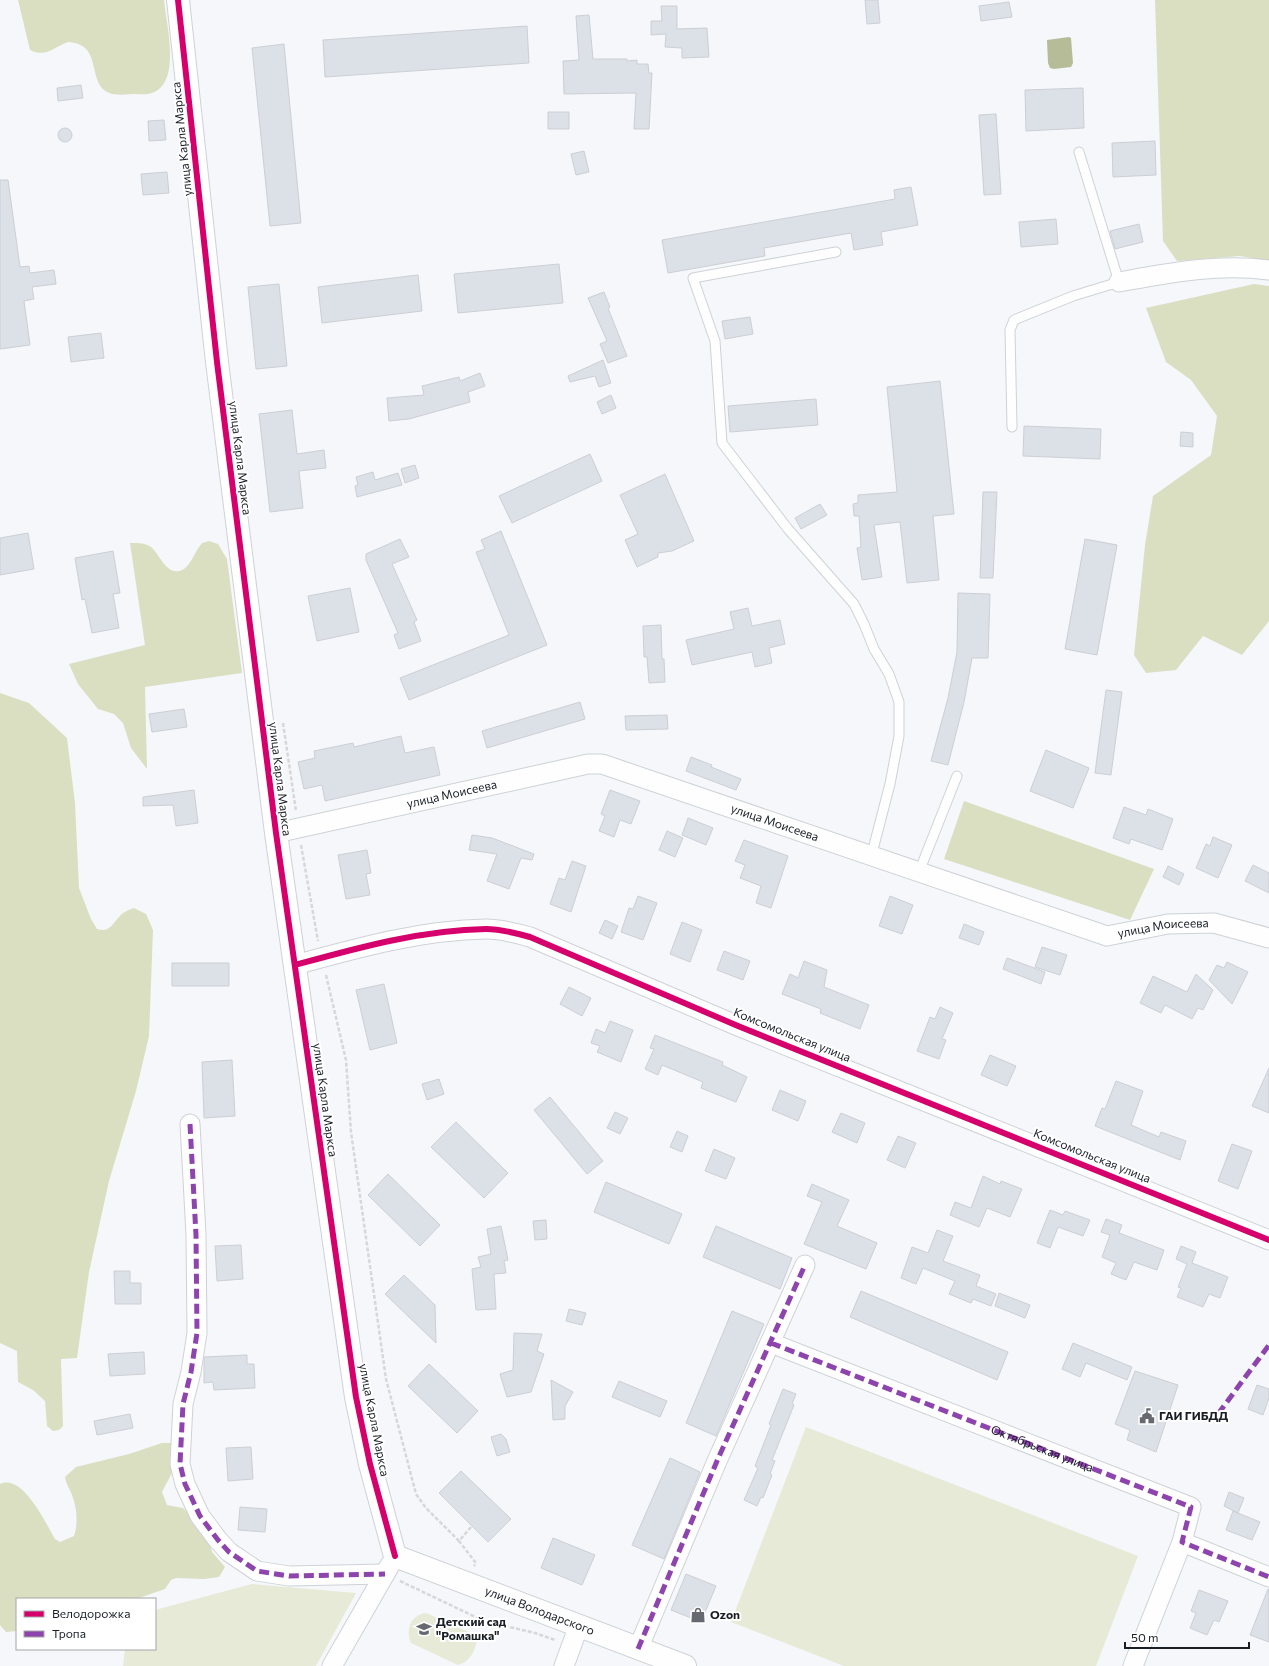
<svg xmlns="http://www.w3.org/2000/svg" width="1269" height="1666" font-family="Commissioner,sans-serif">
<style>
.green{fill:#e6ead6}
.forest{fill:#dadfc2}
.water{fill:#b6bc97}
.building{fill:#dce0e7;stroke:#cccfd5}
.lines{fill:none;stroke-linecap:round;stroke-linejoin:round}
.service-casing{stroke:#ced2d7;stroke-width:11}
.minor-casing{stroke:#ced2d7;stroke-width:21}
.tertiary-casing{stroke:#ced2d7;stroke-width:24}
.path{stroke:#d7d7d9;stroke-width:2.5;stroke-dasharray:4 2;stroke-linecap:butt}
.service{stroke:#fefefe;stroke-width:9}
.minor{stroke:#fefefe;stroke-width:19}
.tertiary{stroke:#fefefe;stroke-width:22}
.quiet{stroke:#8e44ad;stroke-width:5;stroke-dasharray:10 5;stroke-linecap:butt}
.cycleway-casing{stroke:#fff;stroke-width:8}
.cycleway{stroke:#d6006c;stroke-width:6}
.labels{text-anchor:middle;stroke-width:4;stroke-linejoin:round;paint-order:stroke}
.street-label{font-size:12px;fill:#191e25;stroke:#fff}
.poi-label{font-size:12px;font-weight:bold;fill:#191e25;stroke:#fff;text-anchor:start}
</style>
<rect width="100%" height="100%" fill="#f5f7fa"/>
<path class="green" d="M 806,1427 L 1138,1556 L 1096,1666 L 844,1666 L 731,1622 Z
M 252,1584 L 356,1593 L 316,1666 L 123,1666 L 125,1649 L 155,1649 L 155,1610 Z
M 426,1613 L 473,1634 L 477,1638 C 476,1650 470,1662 458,1665 L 411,1643 C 405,1629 411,1615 426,1613 Z"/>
<path class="forest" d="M 18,0 L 164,0 C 166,23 182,83 152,93 C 147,95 141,94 136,94 C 126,94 112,97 104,90 C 88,75 101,44 68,42 C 54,47 46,58 30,50 Z
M 1155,0 L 1269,0 L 1269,261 L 1240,256 L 1177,261 L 1163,241 Z
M 1254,284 L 1269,286 L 1269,621 L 1242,655 L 1203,636 L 1176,670 L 1146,673 L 1134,655 L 1145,545 L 1153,496 L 1211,455 L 1217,416 L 1191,380 L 1166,362 L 1146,308 Z
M 209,541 L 218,544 L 227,559 L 242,673 L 145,687 L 147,769 L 131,748 L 123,723 L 114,714 L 98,709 L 78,684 L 69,664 L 145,645 L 130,543 C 137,543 144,542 151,547 C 160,554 167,579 184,569 C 192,563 195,551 202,543 Z
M 0,693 L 29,703 L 67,738 L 75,803 L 79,888 L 91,919 L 97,929 C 110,933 112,924 120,916 C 123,912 129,910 134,908 L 146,914 L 153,930 L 149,1036 L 136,1091 L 109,1181 L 89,1272 L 77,1358 L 61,1359 L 63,1426 L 59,1430 L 53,1431 L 47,1426 L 45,1401 L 33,1390 L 18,1382 L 17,1351 L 0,1343 Z
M 964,801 L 1154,869 L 1130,920 L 944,859 Z
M 162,1443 L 174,1443 L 177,1463 L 162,1492 L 167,1505 L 183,1508 L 206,1529 L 212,1552 L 225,1567 L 219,1577 L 204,1579 L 176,1578 L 171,1580 L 165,1589 L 136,1599 L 17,1599 L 17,1631 L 6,1632 L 0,1625 L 0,1484 C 23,1473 46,1524 55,1539 L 60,1542 L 74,1536 C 78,1525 77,1509 73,1498 C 71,1490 66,1485 65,1477 L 76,1467 L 129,1454 Z"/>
<path class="water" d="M 1069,37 L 1071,38 L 1073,63 L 1071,67 L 1054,69 L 1050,68 L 1048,63 L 1047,40 Z"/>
<path class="building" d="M 865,0 L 878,0 L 880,23 L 867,24 Z
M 1009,2 L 1012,17 L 981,21 L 979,6 Z
M 661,6 L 677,6 L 677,29 L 707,28 L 709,57 L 682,58 L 682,48 L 665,47 L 666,34 L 651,35 L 651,21 L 662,21 Z
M 589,15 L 593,59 L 627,59 L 627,61 L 637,60 L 637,64 L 648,64 L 649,73 L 652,73 L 649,129 L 634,129 L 636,93 L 564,94 L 563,61 L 579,60 L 576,16 Z
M 527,26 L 529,63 L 325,77 L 323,40 Z
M 284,44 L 301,223 L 270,226 L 252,48 Z
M 81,85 L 83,98 L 58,101 L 57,88 Z
M 1083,88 L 1084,128 L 1026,131 L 1025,90 Z
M 548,112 L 569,112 L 569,129 L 548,129 Z
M 996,114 L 1001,194 L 984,195 L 979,115 Z
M 164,120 L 166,140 L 149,141 L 148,121 Z
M58 135a7 7 0 1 1 14 0a7 7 0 1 1-14 0Z
M 1155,141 L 1156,175 L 1113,177 L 1112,143 Z
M 584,151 L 589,172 L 576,175 L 571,154 Z
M 167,172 L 169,193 L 143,195 L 141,174 Z
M 0,180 L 8,180 L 20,267 L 29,266 L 30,273 L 54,270 L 56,284 L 32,287 L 34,299 L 24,301 L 30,345 L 0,349 Z
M 911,187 L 918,225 L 881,232 L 883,245 L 854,250 L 851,233 L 764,248 L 765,256 L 668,273 L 662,240 L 895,199 L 894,190 Z
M 1056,219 L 1058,244 L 1021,247 L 1019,222 Z
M 1139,224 L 1143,242 L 1115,249 L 1110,231 Z
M 559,264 L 563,303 L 458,313 L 454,274 Z
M 418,275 L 422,311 L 322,323 L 318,287 Z
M 279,284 L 287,366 L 256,369 L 248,287 Z
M 604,292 L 610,307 L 608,308 L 627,356 L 608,363 L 600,344 L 607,341 L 588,298 Z
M 750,317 L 753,334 L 725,339 L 722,321 Z
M 101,333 L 104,358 L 71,362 L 68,337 Z
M 603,360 L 611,383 L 599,387 L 595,376 L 570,382 L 568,376 Z
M 480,373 L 485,386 L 468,392 L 470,402 L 409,419 L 389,421 L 387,398 L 424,395 L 422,386 L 459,377 L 460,381 Z
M 940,381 L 954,514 L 933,516 L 939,580 L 907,583 L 900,522 L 874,525 L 882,577 L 862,580 L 857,548 L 861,547 L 859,516 L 854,516 L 853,504 L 858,503 L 858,495 L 897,492 L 887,387 Z
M 611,395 L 616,408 L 602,414 L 597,402 Z
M 816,399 L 818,425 L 730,432 L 728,406 Z
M 292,410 L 297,454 L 324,450 L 326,468 L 299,471 L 303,508 L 270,512 L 259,414 Z
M 1024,426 L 1101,429 L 1100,459 L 1023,456 Z
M 1181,432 L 1193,433 L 1193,447 L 1180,446 Z
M 590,454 L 602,481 L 512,523 L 499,496 Z
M 415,465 L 419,478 L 405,483 L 401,469 Z
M 373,472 L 375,480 L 398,473 L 402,485 L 357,497 L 355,486 L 358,485 L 356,477 Z
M 665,474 L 694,541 L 672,551 L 658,553 L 658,557 L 637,567 L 625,540 L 638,534 L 620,495 Z
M 983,492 L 997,492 L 993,578 L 980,578 Z
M 820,504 L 827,515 L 801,529 L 795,518 Z
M 501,531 L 547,645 L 409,700 L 400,678 L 509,635 L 476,552 L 485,549 L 481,540 Z
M 28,533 L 34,569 L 0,575 L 0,538 Z
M 400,539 L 409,557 L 392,564 L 417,620 L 414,622 L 421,641 L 399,649 L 394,635 L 398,633 L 366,560 L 366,554 Z
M 1085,539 L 1117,545 L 1097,655 L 1065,649 Z
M 113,551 L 120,593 L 113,594 L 119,628 L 92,633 L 85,599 L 82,600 L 75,558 Z
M 350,588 L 359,632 L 317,641 L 308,596 Z
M 958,593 L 990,594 L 988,658 L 972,658 L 964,702 L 948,765 L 931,761 L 948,698 L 957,652 Z
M 748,608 L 752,626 L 780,620 L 785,644 L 769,648 L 772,663 L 755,667 L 752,652 L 692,665 L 686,640 L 734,629 L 730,612 Z
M 661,625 L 662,659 L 664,659 L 665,682 L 649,683 L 647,657 L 644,657 L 643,626 Z
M 1106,690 L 1122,692 L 1111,775 L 1095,773 Z
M 580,702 L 585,719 L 487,748 L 482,731 Z
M 184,709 L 187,727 L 152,732 L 149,714 Z
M 667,715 L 668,729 L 626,730 L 625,716 Z
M 401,736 L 405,753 L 434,747 L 440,775 L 325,801 L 322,785 L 304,789 L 298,762 L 315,758 L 314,751 L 353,743 L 354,747 Z
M 1046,750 L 1089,768 L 1073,808 L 1030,791 Z
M 691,757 L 712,765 L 711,767 L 741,779 L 736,790 L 686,771 Z
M 194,790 L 198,823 L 176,826 L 173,805 L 143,806 L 143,797 Z
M 610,790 L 640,801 L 631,824 L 620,820 L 614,837 L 599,831 L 605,816 L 601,814 Z
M 1124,807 L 1146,815 L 1148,809 L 1173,819 L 1162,850 L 1131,839 L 1129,844 L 1113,838 Z
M 688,818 L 713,828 L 706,845 L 682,835 Z
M 667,831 L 683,838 L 675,857 L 659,850 Z
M 472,835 L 492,838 L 534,854 L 532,860 L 521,858 L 509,889 L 487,881 L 497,854 L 469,850 Z
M 1213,837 L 1232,845 L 1218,878 L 1196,868 L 1206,844 L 1210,846 Z
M 744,840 L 788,856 L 771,908 L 756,903 L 761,886 L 740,878 L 745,865 L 735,861 Z
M 367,850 L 371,873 L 366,874 L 370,895 L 346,899 L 338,855 Z
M 572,861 L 586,866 L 571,912 L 550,904 L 559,878 L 565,880 Z
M 1253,865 L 1269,873 L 1269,893 L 1245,881 Z
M 1168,866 L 1184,874 L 1179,885 L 1163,877 Z
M 638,896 L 657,903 L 643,940 L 621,932 L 629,908 L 633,909 Z
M 890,896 L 913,905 L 902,934 L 879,926 Z
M 605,920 L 618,926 L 612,939 L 599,933 Z
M 682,922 L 702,930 L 690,962 L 670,954 Z
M 964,924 L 984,932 L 979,945 L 959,938 Z
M 1042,947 L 1067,955 L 1060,975 L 1035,967 Z
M 724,951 L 750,961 L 743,980 L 717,970 Z
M 1007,958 L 1045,972 L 1041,984 L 1003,969 Z
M 804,961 L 827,970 L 824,987 L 869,1005 L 860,1029 L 820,1013 L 821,1009 L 782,994 L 790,974 L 798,978 Z
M 1227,962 L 1248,972 L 1232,1004 L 1209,980 L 1217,965 L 1224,968 Z
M 172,963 L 229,963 L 229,986 L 172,986 Z
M 1196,974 L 1213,990 L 1203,1010 L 1198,1008 L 1192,1019 L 1165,1005 L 1161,1013 L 1140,1003 L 1153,976 L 1187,992 Z
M 384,984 L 397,1043 L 370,1050 L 356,990 Z
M 569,987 L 591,998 L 582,1016 L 560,1004 Z
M 940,1007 L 953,1013 L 942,1039 L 946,1040 L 939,1059 L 917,1051 L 930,1017 L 935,1019 Z
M 610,1021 L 633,1030 L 621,1062 L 597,1052 L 600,1046 L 591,1043 L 596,1029 L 605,1033 Z
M 655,1035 L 723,1062 L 722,1065 L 747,1077 L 736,1102 L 701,1088 L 703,1082 L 662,1065 L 658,1075 L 645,1069 L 654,1049 L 650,1048 Z
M 990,1055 L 1016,1066 L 1007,1086 L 981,1075 Z
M 232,1060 L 235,1116 L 204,1118 L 202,1062 Z
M 1269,1068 L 1269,1113 L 1252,1106 Z
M 439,1079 L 444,1094 L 427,1100 L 422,1084 Z
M 1116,1081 L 1143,1091 L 1131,1125 L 1159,1137 L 1161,1132 L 1186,1141 L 1180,1160 L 1095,1126 L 1102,1108 L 1105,1109 Z
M 780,1090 L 806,1101 L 798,1121 L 772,1110 Z
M 550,1097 L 603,1161 L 587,1174 L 534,1110 Z
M 615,1112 L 628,1118 L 620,1134 L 607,1128 Z
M 841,1113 L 865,1123 L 857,1143 L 832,1132 Z
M 456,1122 L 508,1173 L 484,1198 L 431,1147 Z
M 677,1131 L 688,1136 L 682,1152 L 670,1147 Z
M 898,1136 L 916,1143 L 905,1168 L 887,1160 Z
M 1232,1144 L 1252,1151 L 1238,1189 L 1218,1181 Z
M 714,1149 L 735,1158 L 726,1179 L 705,1171 Z
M 388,1174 L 440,1225 L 420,1246 L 368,1195 Z
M 983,1176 L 1000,1184 L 1001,1181 L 1022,1189 L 1010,1217 L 987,1208 L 979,1227 L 950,1215 L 955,1202 L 971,1208 Z
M 606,1182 L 682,1214 L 669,1244 L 594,1212 Z
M 812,1184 L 849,1200 L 837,1226 L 877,1243 L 866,1269 L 804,1244 L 822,1202 L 807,1196 Z
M 1050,1210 L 1063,1215 L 1065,1211 L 1090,1220 L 1083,1236 L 1058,1227 L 1050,1248 L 1037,1243 Z
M 1106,1219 L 1122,1225 L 1119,1233 L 1164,1250 L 1157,1270 L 1134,1262 L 1126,1280 L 1111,1274 L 1116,1263 L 1102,1257 L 1110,1235 L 1101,1232 Z
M 546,1220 L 547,1239 L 535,1240 L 533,1221 Z
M 501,1226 L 508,1260 L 504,1261 L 506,1273 L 494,1274 L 496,1309 L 476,1310 L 472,1269 L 481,1267 L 478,1257 L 491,1254 L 487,1229 Z
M 716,1226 L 792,1258 L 780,1289 L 703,1257 Z
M 937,1230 L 953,1236 L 943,1261 L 980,1275 L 976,1286 L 996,1294 L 991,1306 L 973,1299 L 971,1303 L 949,1294 L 955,1281 L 923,1268 L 916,1284 L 901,1278 L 912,1247 L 928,1253 Z
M 241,1245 L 243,1279 L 217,1281 L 215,1246 Z
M 1181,1246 L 1196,1252 L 1192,1263 L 1228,1277 L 1220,1298 L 1209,1294 L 1203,1307 L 1177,1297 L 1181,1288 L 1178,1287 L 1187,1264 L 1176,1259 Z
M 114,1271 L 130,1271 L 130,1283 L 141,1283 L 141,1304 L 115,1304 Z
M 404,1275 L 435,1305 L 436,1343 L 385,1294 Z
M 861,1291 L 1008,1352 L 997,1380 L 850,1317 Z
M 999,1293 L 1030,1305 L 1025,1318 L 995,1306 Z
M 569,1309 L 586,1313 L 582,1325 L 566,1321 Z
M 732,1311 L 764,1324 L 716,1436 L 686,1423 Z
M 514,1333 L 542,1334 L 537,1351 L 544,1354 L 531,1392 L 507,1397 L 500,1374 L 513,1370 Z
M 1073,1343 L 1132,1367 L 1127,1380 L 1086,1363 L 1080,1377 L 1062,1369 Z
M 144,1352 L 145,1374 L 110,1376 L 108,1354 Z
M 247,1355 L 247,1364 L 254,1364 L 255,1388 L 214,1390 L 213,1382 L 204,1383 L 204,1357 Z
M 429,1364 L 478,1411 L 457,1433 L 408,1386 Z
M 1135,1371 L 1178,1385 L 1156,1452 L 1127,1440 L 1130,1430 L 1115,1424 Z
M 551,1380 L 573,1392 L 565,1406 L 565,1419 L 553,1420 Z
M 619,1381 L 667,1401 L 660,1417 L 612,1397 Z
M 1257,1385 L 1269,1389 L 1269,1398 L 1263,1415 L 1248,1409 Z
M 783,1389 L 796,1394 L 792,1404 L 794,1405 L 772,1460 L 775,1461 L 770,1474 L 772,1475 L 763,1498 L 761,1497 L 757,1506 L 744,1500 L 758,1468 L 755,1466 L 771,1425 L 769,1424 Z
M 130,1414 L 133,1428 L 97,1435 L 94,1421 Z
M 501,1434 L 506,1439 L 510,1452 L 497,1456 L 491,1437 Z
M 251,1447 L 253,1479 L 228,1481 L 226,1448 Z
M 670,1458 L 700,1472 L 664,1559 L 632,1545 Z
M 461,1471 L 511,1519 L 488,1542 L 439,1493 Z
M 1229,1492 L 1244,1498 L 1238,1513 L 1224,1506 Z
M 240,1507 L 267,1509 L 265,1532 L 238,1530 Z
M 1233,1511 L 1260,1522 L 1252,1540 L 1226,1530 Z
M 553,1538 L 595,1555 L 582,1585 L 541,1568 Z
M 686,1574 L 716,1586 L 701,1622 L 671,1610 Z
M 1268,1589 L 1269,1589 L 1269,1642 L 1250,1635 Z
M 1199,1590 L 1228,1601 L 1219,1622 L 1214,1620 L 1207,1635 L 1190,1628 L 1196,1613 L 1191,1611 Z"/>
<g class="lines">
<g class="service-casing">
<path id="service" d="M 836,252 L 693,278 L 715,341 L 722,443 L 788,529 L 854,604 L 864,624 L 874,649 L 889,674 L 899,702 L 899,736 L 890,784 L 871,857
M 1012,427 L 1010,330 L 1014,320 L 1073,296 L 1119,282 L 1079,152
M 919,872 L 957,776"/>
</g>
<g class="minor-casing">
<g id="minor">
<path d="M 1119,282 C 1169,273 1218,263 1269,270"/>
<path id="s1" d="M 276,833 L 588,764 L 602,764 L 1107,936 L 1168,924 L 1214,923 L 1269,938"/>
<path d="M 295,965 C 357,948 421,930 486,929 C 501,929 516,933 530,937 L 738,1026 L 1269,1240"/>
<path d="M 190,1124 L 196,1235 L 197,1333 L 191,1372 L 183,1404 L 180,1464 L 185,1484 L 200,1516 L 218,1540 L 229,1552 L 257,1571 L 289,1576 L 385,1574"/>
<path id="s2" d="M 771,1343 L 1191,1507 L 1182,1542 L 1269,1577"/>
<path d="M 638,1649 L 717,1461 L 805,1265"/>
<path d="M 332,1666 L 390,1565"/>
<path d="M 564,1666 L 579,1625"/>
<path d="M 1133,1666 L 1182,1542"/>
</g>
</g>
<g class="tertiary-casing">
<g id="tertiary">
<path id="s3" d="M 178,0 L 217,362 L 276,833 L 356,1397 L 370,1464 L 395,1556 L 685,1666"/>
</g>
</g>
<path class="path" d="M 283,723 L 296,811
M 301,845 L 318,941
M 326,975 L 346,1060 L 351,1132 L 386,1379 L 416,1494 L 426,1508 L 459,1541
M 471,1527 L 459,1541 L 476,1563 L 474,1566
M 400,1581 L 484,1621 L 535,1633 L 555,1640"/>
<use href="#service" class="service"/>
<use href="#minor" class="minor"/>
<use href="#tertiary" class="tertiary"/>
<path class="quiet" d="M 190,1124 L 196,1235 L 197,1333 L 191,1372 L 183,1404 L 180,1464 L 185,1484 L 200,1516 L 218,1540 L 229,1552 L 257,1571 L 289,1576 L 385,1574
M 771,1343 L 1191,1507 L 1182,1542 L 1269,1577
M 1218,1414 L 1269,1345
M 638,1649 L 717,1461 L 805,1265"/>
<g class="cycleway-casing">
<path id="cycleway" d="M 178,0 L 217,362 L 276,833 L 356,1397 L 370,1464 L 395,1556
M 295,965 C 357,948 421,930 486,929 C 501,929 516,933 530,937 L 738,1026 L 1269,1240"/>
</g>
<use href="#cycleway" class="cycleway"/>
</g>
<defs>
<g id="civic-bare" transform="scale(1.2)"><path d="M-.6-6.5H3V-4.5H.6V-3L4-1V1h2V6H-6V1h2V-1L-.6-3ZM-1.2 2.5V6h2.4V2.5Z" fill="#666a70" stroke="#fff" stroke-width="2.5" paint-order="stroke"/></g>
<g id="shop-bare" transform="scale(1.2)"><path d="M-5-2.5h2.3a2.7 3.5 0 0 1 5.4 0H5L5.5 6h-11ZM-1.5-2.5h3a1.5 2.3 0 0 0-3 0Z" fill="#666a70" stroke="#fff" stroke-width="2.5" paint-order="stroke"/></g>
<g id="school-bare" transform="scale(1.2)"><path d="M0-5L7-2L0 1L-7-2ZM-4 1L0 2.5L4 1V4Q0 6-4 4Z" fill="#666a70" stroke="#fff" stroke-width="2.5" paint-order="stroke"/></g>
</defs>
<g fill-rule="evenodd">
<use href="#civic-bare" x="1147" y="1416"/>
<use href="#shop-bare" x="698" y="1615"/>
<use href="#school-bare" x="424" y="1629"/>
</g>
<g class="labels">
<g class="street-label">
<text transform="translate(182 139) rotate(-96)" y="4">улица Карла Маркса</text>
<text transform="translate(240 458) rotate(83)" y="4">улица Карла Маркса</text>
<text transform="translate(280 779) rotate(83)" y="4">улица Карла Маркса</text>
<text dy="4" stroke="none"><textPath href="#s1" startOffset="180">улица Моисеева</textPath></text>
<text dy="4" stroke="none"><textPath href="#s1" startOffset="516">улица Моисеева</textPath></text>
<text dy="4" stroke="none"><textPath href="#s1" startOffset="924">улица Моисеева</textPath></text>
<text transform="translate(792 1035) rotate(22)" y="4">Комсомольская улица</text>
<text transform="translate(325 1100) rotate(82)" y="4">улица Карла Маркса</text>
<text transform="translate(1092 1156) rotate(22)" y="4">Комсомольская улица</text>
<text transform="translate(374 1420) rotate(79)" y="4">улица Карла Маркса</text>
<text dy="4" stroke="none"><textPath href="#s2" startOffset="291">Октябрьская улица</textPath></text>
<text dy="4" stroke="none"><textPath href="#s3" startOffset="1727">улица Володарского</textPath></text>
</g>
<g class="poi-label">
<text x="1159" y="1420">ГАИ ГИБДД</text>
<text x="710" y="1619">Ozon</text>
<text x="436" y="1626">Детский сад<tspan x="436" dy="14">"Ромашка"</tspan></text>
</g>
</g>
<rect x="16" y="1598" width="140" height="52" fill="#ffffff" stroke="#a3a5a8"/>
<rect x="24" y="1611" width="20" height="6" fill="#d6006c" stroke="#a3a5a8"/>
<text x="52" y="1618" font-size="12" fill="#191e25">Велодорожка</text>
<rect x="24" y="1631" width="20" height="6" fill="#8e44ad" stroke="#a3a5a8"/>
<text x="52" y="1638" font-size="12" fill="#191e25">Тропа</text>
<path d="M1125 1642v6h124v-6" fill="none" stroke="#191e25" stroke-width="2"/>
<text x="1131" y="1642" font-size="12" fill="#191e25" stroke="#ffffff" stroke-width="3" paint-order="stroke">50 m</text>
</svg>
